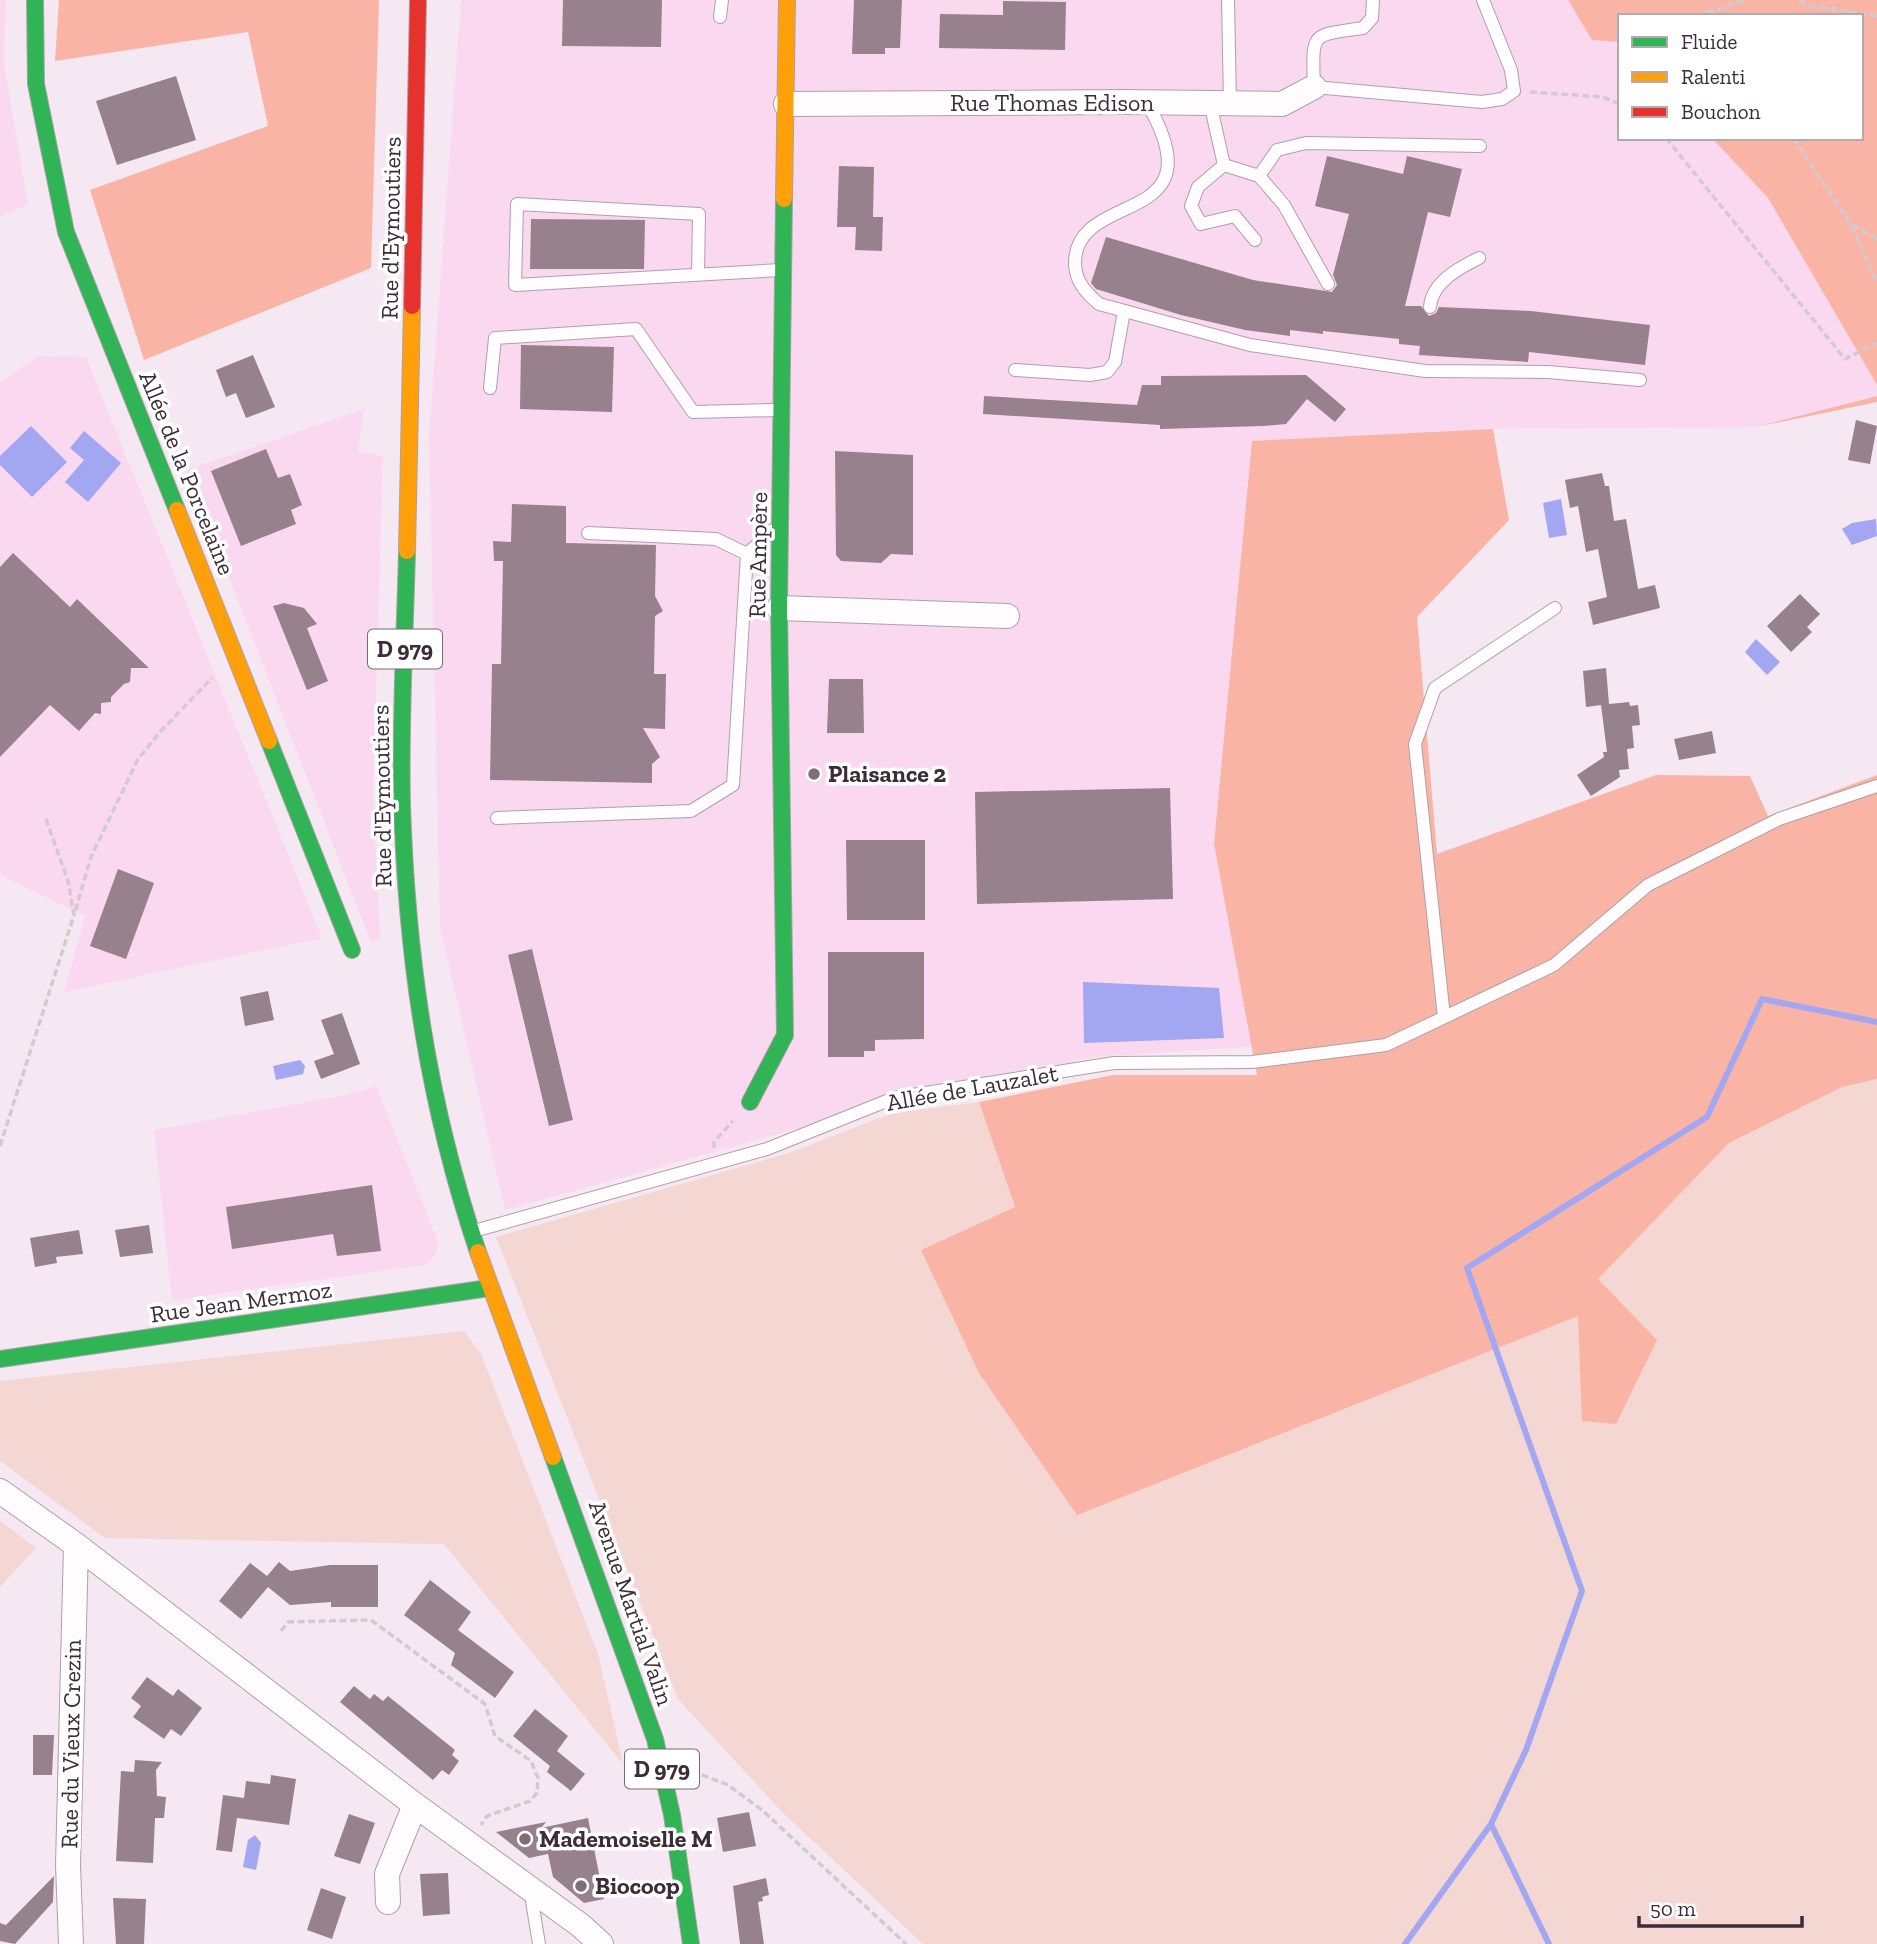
<svg xmlns="http://www.w3.org/2000/svg" width="1877" height="1944" font-family="'Zilla Slab',serif">
<style>
.built{fill:#fad9f0}
.green{fill:#f4d6d3}
.forest{fill:#fab4a6}
.water{fill:#a3a6f0}
.lines{fill:none;stroke-linecap:round;stroke-linejoin:round}
.stream{stroke:#a3a6f0;stroke-width:6}
.building{fill:#97818d}
.lane-casing{stroke:#ada0aa;stroke-width:14}
.street-casing{stroke:#ada0aa;stroke-width:26}
.fast-casing{stroke:#ada0aa;stroke-width:18}
.slow-casing{stroke:#ada0aa;stroke-width:18}
.jam-casing{stroke:#ada0aa;stroke-width:18}
.path{stroke:#d1cbd0;stroke-width:3.5;stroke-dasharray:7 3.5;stroke-linecap:butt}
.lane{stroke:#fefcfd;stroke-width:12}
.street{stroke:#fefcfd;stroke-width:24}
.fast{stroke:#30b455;stroke-width:16}
.slow{stroke:#ff9f0a;stroke-width:16}
.jam{stroke:#e5322d;stroke-width:16}
.poi-dot{fill:#7d6e78;stroke:#fff;stroke-width:2.5}
.labels{text-anchor:middle;stroke-width:7;stroke-linejoin:round;paint-order:stroke}
.shield{fill:#fff;stroke:#766b73;stroke-width:2}
.shield-label{font-size:23px;font-weight:bold;fill:#3c2c37}
.street-label{font-size:24px;fill:#3c2c37;stroke:#fff}
.poi-label{font-size:24px;font-weight:bold;fill:#3c2c37;stroke:#fff;text-anchor:start}
</style>
<rect width="100%" height="100%" fill="#f6e8f2"/>
<path class="built" d="M 0,0 L 6,0 L 4,64 L 28,205 L 0,216 Z
M 461,0 L 1568,0 L 1592,40 L 1620,42 L 1620,138 L 1712,138 L 1768,198 L 1877,385 L 1877,396 L 1756,427 L 1493,429 L 1252,441 L 1263,1046 L 1103,1056 L 886,1095 L 807,1126 L 505,1210 L 440,927 L 429,437 Z
M 38,356 L 86,357 L 322,938 L 64,992 L 85,916 L 0,875 L 0,382 Z
M 364,409 L 358,452 L 383,456 L 373,793 L 380,938 L 371,942 L 187,470 Z
M 376,1086 L 438,1242 L 435,1256 L 425,1265 L 172,1300 L 154,1130 L 346,1095 Z"/>
<path class="green" d="M 1877,1079 L 1877,1944 L 923,1944 L 782,1812 L 678,1699 L 496,1237 L 789,1153 L 892,1113 L 979,1102 L 1015,1207 L 921,1250 L 1597,1280 L 1729,1143 L 1842,1087 Z
M 464,1331 L 481,1354 L 598,1654 L 623,1764 L 444,1544 L 105,1538 L 0,1461 L 0,1381 Z
M 0,1521 L 36,1548 L 0,1587 Z"/>
<path class="forest" d="M 59,0 L 379,0 L 371,268 L 144,360 L 90,190 L 268,126 L 248,32 L 55,61 Z
M 1568,0 L 1877,0 L 1877,385 L 1768,198 L 1712,138 L 1861,138 L 1861,16 L 1620,16 L 1620,42 L 1592,40 Z
M 1877,396 L 1877,402 L 1756,427 Z
M 1493,429 L 1509,520 L 1417,617 L 1437,854 L 1656,775 L 1750,776 L 1768,816 L 1877,775 L 1877,1079 L 1842,1087 L 1729,1143 L 1598,1279 L 1657,1340 L 1616,1424 L 1582,1421 L 1578,1316 L 1077,1515 L 979,1373 L 921,1250 L 1015,1207 L 979,1102 L 1113,1075 L 1257,1075 L 1214,844 L 1252,441 Z"/>
<path class="water" d="M 31,426 L 67,462 L 32,497 L 0,465 L 0,456 Z
M 84,431 L 121,463 L 88,502 L 65,482 L 84,460 L 70,448 Z
M 1561,499 L 1567,535 L 1549,538 L 1543,503 Z
M 1876,519 L 1877,536 L 1852,545 L 1842,529 L 1852,523 Z
M 1756,639 L 1780,662 L 1767,675 L 1745,652 Z
M 1083,982 L 1219,988 L 1224,1038 L 1084,1043 Z
M 300,1060 L 305,1066 L 303,1074 L 276,1080 L 273,1066 Z
M 255,1835 L 261,1843 L 256,1870 L 243,1867 L 248,1840 Z"/>
<g class="lines">
<path class="stream" d="M 1405,1944 L 1491,1824
M 1549,1944 L 1491,1824 L 1526,1750 L 1582,1591 L 1467,1268 L 1707,1117 L 1762,999 L 1877,1022"/>
</g>
<path class="building" d="M 563,0 L 662,0 L 661,47 L 562,46 Z
M 854,0 L 902,0 L 900,48 L 885,48 L 885,54 L 852,54 Z
M 1003,1 L 1066,2 L 1065,50 L 939,48 L 940,14 L 1003,15 Z
M 176,76 L 196,140 L 117,165 L 96,101 Z
M 1327,156 L 1403,174 L 1407,156 L 1462,169 L 1450,217 L 1428,212 L 1405,306 L 1421,306 L 1429,316 L 1436,313 L 1439,307 L 1531,311 L 1650,325 L 1645,365 L 1529,352 L 1528,362 L 1419,355 L 1420,346 L 1399,344 L 1399,339 L 1323,331 L 1323,334 L 1290,330 L 1290,336 L 1245,330 L 1181,315 L 1096,289 L 1091,283 L 1106,237 L 1253,280 L 1332,292 L 1337,285 L 1333,275 L 1349,214 L 1315,206 Z
M 839,166 L 874,167 L 873,217 L 883,217 L 882,251 L 855,250 L 856,227 L 837,227 Z
M 531,219 L 645,220 L 644,269 L 530,269 Z
M 521,345 L 614,347 L 612,412 L 520,409 Z
M 253,355 L 275,407 L 246,418 L 236,393 L 226,397 L 216,370 Z
M 1306,375 L 1346,409 L 1335,422 L 1307,399 L 1286,424 L 1263,426 L 1160,429 L 1160,425 L 983,414 L 984,396 L 1137,405 L 1142,385 L 1161,385 L 1161,376 Z
M 1856,420 L 1877,426 L 1870,464 L 1848,460 Z
M 266,449 L 278,478 L 290,474 L 302,505 L 291,510 L 296,524 L 241,546 L 211,471 Z
M 835,451 L 913,455 L 913,555 L 891,554 L 881,563 L 841,561 L 836,555 Z
M 1602,473 L 1605,486 L 1609,486 L 1614,521 L 1626,519 L 1638,589 L 1655,585 L 1660,608 L 1593,625 L 1588,602 L 1607,597 L 1598,549 L 1586,552 L 1578,506 L 1570,508 L 1565,480 Z
M 512,504 L 566,506 L 566,543 L 656,545 L 655,596 L 663,611 L 655,616 L 654,674 L 666,674 L 665,729 L 643,728 L 660,757 L 652,764 L 652,783 L 490,780 L 492,664 L 501,664 L 503,561 L 494,561 L 493,541 L 511,542 Z
M 13,553 L 70,607 L 77,599 L 149,668 L 131,668 L 130,682 L 124,684 L 111,697 L 111,702 L 101,703 L 101,714 L 95,713 L 79,731 L 50,705 L 0,757 L 0,567 Z
M 1800,594 L 1820,614 L 1807,627 L 1812,632 L 1791,652 L 1767,626 Z
M 284,603 L 304,608 L 317,624 L 307,628 L 328,681 L 307,690 L 273,606 Z
M 1606,668 L 1609,704 L 1629,702 L 1630,706 L 1638,705 L 1640,725 L 1632,726 L 1634,748 L 1627,749 L 1629,769 L 1619,770 L 1620,777 L 1591,796 L 1577,775 L 1604,757 L 1603,752 L 1607,752 L 1601,705 L 1586,707 L 1583,671 Z
M 829,679 L 863,679 L 864,733 L 827,733 Z
M 1712,731 L 1716,753 L 1679,760 L 1674,739 Z
M 1170,788 L 1173,899 L 977,904 L 975,792 Z
M 846,840 L 925,840 L 925,920 L 847,920 Z
M 118,869 L 154,883 L 126,959 L 90,946 Z
M 532,949 L 573,1120 L 549,1126 L 508,955 Z
M 828,952 L 924,952 L 924,1039 L 875,1040 L 875,1051 L 864,1051 L 864,1057 L 828,1057 Z
M 268,991 L 274,1020 L 245,1026 L 240,997 Z
M 342,1013 L 360,1064 L 321,1079 L 314,1061 L 334,1054 L 321,1020 Z
M 372,1185 L 381,1251 L 337,1256 L 333,1234 L 232,1249 L 226,1207 Z
M 149,1225 L 153,1253 L 120,1257 L 115,1230 Z
M 79,1230 L 83,1254 L 56,1257 L 57,1263 L 35,1267 L 30,1238 Z
M 279,1562 L 290,1571 L 330,1565 L 378,1565 L 378,1607 L 331,1607 L 331,1602 L 290,1605 L 268,1587 L 241,1619 L 219,1601 L 250,1563 L 267,1576 Z
M 430,1580 L 471,1612 L 458,1630 L 514,1672 L 495,1698 L 451,1665 L 455,1653 L 404,1615 Z
M 147,1677 L 173,1696 L 178,1689 L 202,1708 L 181,1736 L 171,1729 L 164,1739 L 133,1717 L 141,1706 L 131,1698 Z
M 354,1686 L 370,1699 L 374,1694 L 383,1701 L 388,1696 L 455,1750 L 452,1755 L 459,1761 L 449,1775 L 442,1770 L 433,1780 L 340,1702 Z
M 535,1709 L 568,1736 L 557,1751 L 585,1774 L 571,1791 L 547,1772 L 550,1766 L 513,1736 Z
M 33,1735 L 54,1735 L 52,1775 L 33,1775 Z
M 135,1760 L 162,1762 L 156,1770 L 157,1796 L 166,1797 L 164,1818 L 155,1818 L 153,1863 L 116,1861 L 121,1771 L 134,1772 Z
M 271,1775 L 296,1779 L 289,1825 L 237,1818 L 232,1852 L 216,1850 L 223,1795 L 244,1798 L 246,1781 L 270,1784 Z
M 749,1812 L 756,1846 L 723,1852 L 717,1818 Z
M 349,1814 L 375,1823 L 360,1864 L 334,1856 Z
M 588,1818 L 604,1899 L 584,1903 L 553,1877 L 548,1854 L 529,1858 L 496,1832 L 546,1822 L 541,1828 Z
M 448,1873 L 450,1914 L 423,1916 L 420,1874 Z
M 54,1876 L 53,1902 L 15,1944 L 0,1941 L 0,1923 L 6,1925 Z
M 766,1878 L 769,1895 L 762,1897 L 763,1901 L 758,1902 L 764,1944 L 740,1944 L 733,1886 Z
M 321,1888 L 346,1897 L 332,1939 L 307,1930 Z
M 113,1898 L 146,1899 L 144,1944 L 116,1944 Z"/>
<g class="lines">
<g class="lane-casing">
<path id="lane" d="M 1228,0 L 1230,103
M 1373,0 L 1372,18 L 1363,28 C 1311,36 1312,30 1314,87 L 1482,102 L 1502,99 L 1514,91 L 1511,70 L 1483,0
M 720,17 L 722,0
M 1147,103 C 1221,230 1075,188 1075,263 C 1075,281 1086,293 1099,304 L 1250,345 L 1425,371 L 1548,372 L 1640,380
M 1210,103 L 1224,165 L 1198,187 L 1191,206 L 1201,224 L 1235,216 L 1255,240
M 1224,165 L 1259,176 L 1277,150 L 1306,143 L 1480,146
M 1259,176 L 1284,205 L 1328,284
M 698,274 L 699,214 L 517,204 L 515,285 L 780,270
M 1430,307 C 1432,282 1459,268 1479,258
M 1015,370 L 1090,375 L 1107,372 L 1115,362 L 1124,311
M 490,388 L 495,338 L 636,329 L 693,412 L 778,410
M 747,554 L 773,530
M 497,818 L 691,811 L 733,785 L 747,554 L 716,539 L 588,533
M 1444,1017 L 1415,744 L 1435,688 L 1555,608
M 474,1231 L 767,1149 L 894,1098 L 1114,1063 L 1252,1062 L 1386,1045 L 1554,965 L 1648,885 L 1779,819 L 1877,786
M 530,1889 L 539,1944"/>
</g>
<g class="street-casing">
<path id="street" d="M 786,104 L 1125,102 L 1282,104 L 1314,87
M 779,608 L 1007,616
M 0,1491 L 76,1545 L 415,1805 L 580,1925 L 601,1944
M 388,1902 L 387,1874 L 415,1805
M 71,1944 L 68,1865 L 76,1545"/>
</g>
<g class="fast-casing">
<path id="fast" d="M 35,0 L 36,84 L 66,232 L 177,510
M 407,551 C 405,635 400,720 402,805 C 407,960 428,1104 478,1252
M 269,741 L 352,950
M 750,1102 L 785,1035 L 779,608 L 784,199
M 0,1359 L 489,1288
M 553,1457 L 655,1739 L 672,1815 L 691,1944"/>
</g>
<g class="slow-casing">
<path id="slow" d="M 784,199 L 787,0
M 177,510 L 269,741
M 407,551 L 412,306
M 478,1252 L 553,1457"/>
</g>
<g class="jam-casing">
<path id="jam" d="M 412,306 L 418,0"/>
</g>
<path class="path" d="M 1800,0 L 1805,5 L 1877,16
M 1697,16 L 1745,0
M 1530,92 L 1603,97 L 1620,104
M 1666,138 L 1845,359 L 1877,343
M 1793,138 L 1851,224 L 1877,283
M 1853,225 L 1877,239
M 46,819 L 68,881 L 74,915 L 91,857 L 138,759 L 160,732 L 212,678
M 0,1146 L 74,915
M 714,1148 L 714,1142 L 733,1121
M 281,1631 L 288,1622 L 371,1620 L 485,1704 L 495,1736 L 531,1761 L 538,1778 L 537,1793 L 530,1801 L 487,1816 L 481,1825
M 692,1771 L 728,1785 L 762,1810 L 906,1944"/>
<use href="#lane" class="lane"/>
<use href="#street" class="street"/>
<use href="#fast" class="fast"/>
<use href="#slow" class="slow"/>
<use href="#jam" class="jam"/>
</g>
<g class="poi-dot">
<circle cx="814" cy="774" r="7"/>
<circle cx="525" cy="1839" r="7"/>
<circle cx="581" cy="1886" r="7"/>
</g>
<g class="labels">
<g class="shield">
<rect x="368" y="629.5" width="74" height="39" rx="5"/>
<rect x="625" y="1749.5" width="74" height="39" rx="5"/>
</g>
<g class="shield-label">
<text x="405" y="657">D 979</text>
<text x="662" y="1777">D 979</text>
</g>
<g class="street-label">
<text x="1052" y="111">Rue Thomas Edison</text>
<text transform="translate(391 228) rotate(-89)" y="8">Rue d'Eymoutiers</text>
<text transform="translate(187 473) rotate(68)" y="8">Allée de la Porcelaine</text>
<text transform="translate(758 555) rotate(-89)" y="8">Rue Ampère</text>
<text transform="translate(382 796) rotate(-91)" y="8">Rue d'Eymoutiers</text>
<text transform="translate(972 1088) rotate(-10)" y="8">Allée de Lauzalet</text>
<text transform="translate(241 1302) rotate(-8)" y="8">Rue Jean Mermoz</text>
<text transform="translate(631 1603) rotate(71)" y="8">Avenue Martial Valin</text>
<text transform="translate(71 1744) rotate(-89)" y="8">Rue du Vieux Crezin</text>
</g>
<g class="poi-label">
<text x="828" y="782">Plaisance 2</text>
<text x="539" y="1847">Mademoiselle M</text>
<text x="595" y="1894">Biocoop</text>
</g>
</g>
<rect x="1618" y="14" width="245" height="126" fill="#ffffff" stroke="#b1abaf" stroke-width="2"/>
<rect x="1632" y="37" width="35" height="10" fill="#30b455" stroke="#b1abaf" stroke-width="2"/>
<text x="1681" y="49" font-size="21" fill="#3c2c37">Fluide</text>
<rect x="1632" y="72" width="35" height="10" fill="#ff9f0a" stroke="#b1abaf" stroke-width="2"/>
<text x="1681" y="84" font-size="21" fill="#3c2c37">Ralenti</text>
<rect x="1632" y="107" width="35" height="10" fill="#e5322d" stroke="#b1abaf" stroke-width="2"/>
<text x="1681" y="119" font-size="21" fill="#3c2c37">Bouchon</text>
<path d="M1639 1916v10h163v-10" fill="none" stroke="#3c2c37" stroke-width="3.5"/>
<text x="1650" y="1916" font-size="21" fill="#3c2c37" stroke="#ffffff" stroke-width="5" paint-order="stroke">50 m</text>
</svg>
